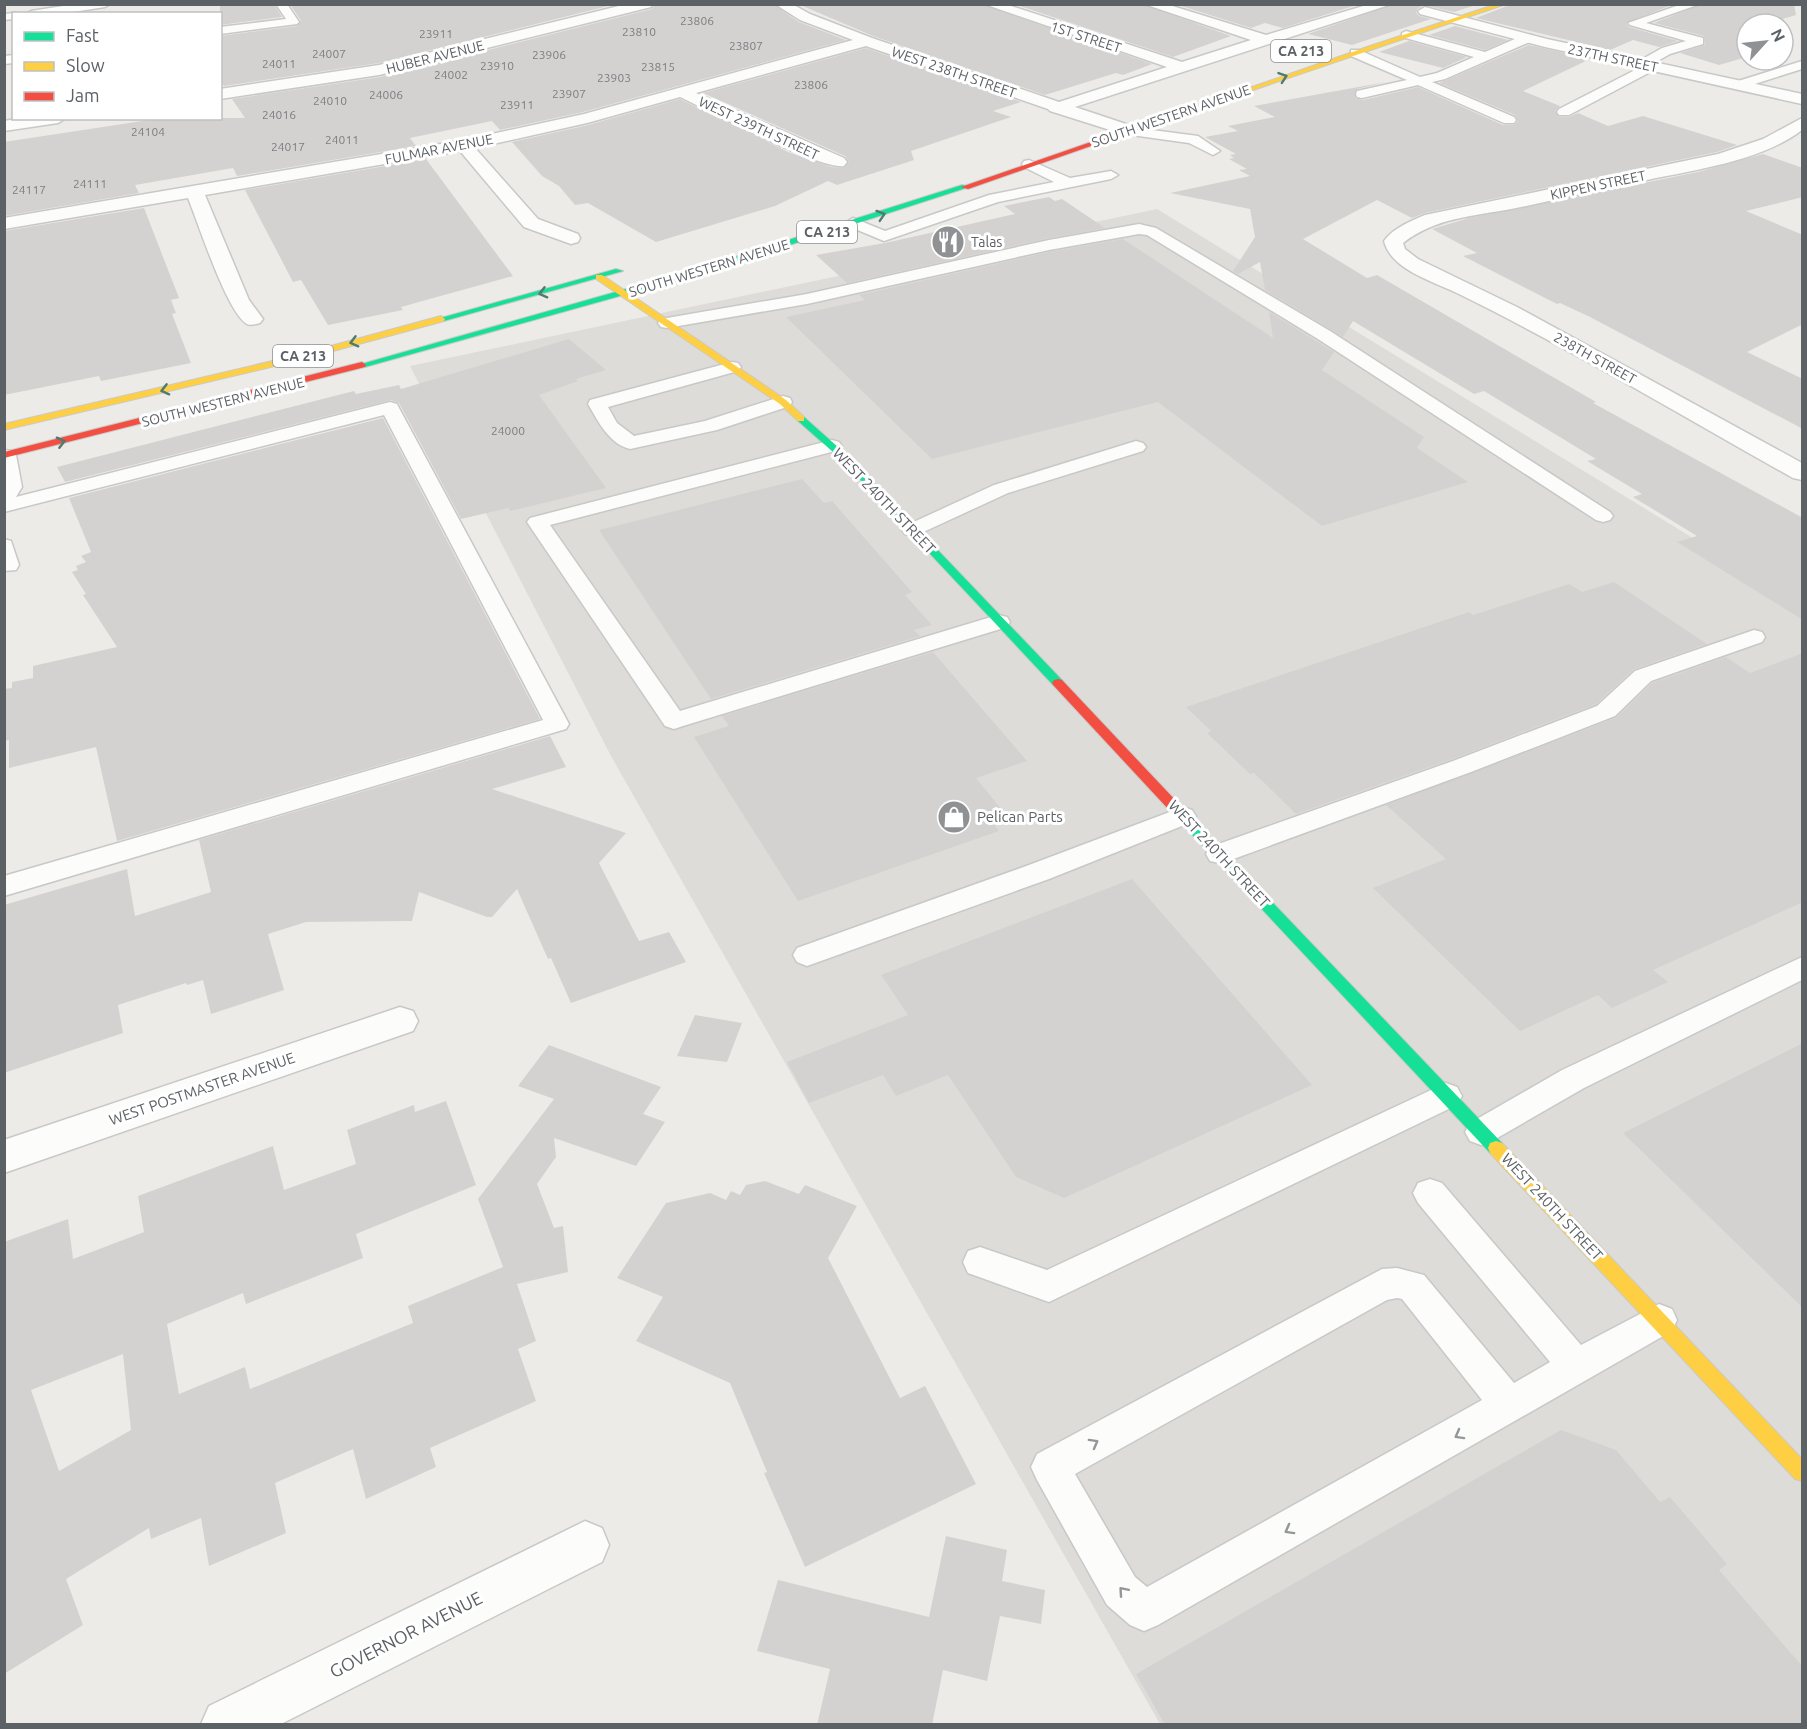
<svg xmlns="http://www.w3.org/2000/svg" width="1807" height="1729" font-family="Ubuntu,sans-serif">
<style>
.industrial{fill:#dedcd8}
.building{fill:#d4d2d0;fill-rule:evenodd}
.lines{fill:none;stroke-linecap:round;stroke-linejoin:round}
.lane-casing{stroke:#c8c8c8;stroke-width:3}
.street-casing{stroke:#c8c8c8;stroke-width:3}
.fast-casing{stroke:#c9caca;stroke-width:2}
.slow-casing{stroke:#c9caca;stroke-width:2}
.jam-casing{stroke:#c9caca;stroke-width:2}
.lane{fill:#fcfcfb;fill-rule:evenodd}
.street{fill:#fcfcfb;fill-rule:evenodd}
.fast{fill:#16e098;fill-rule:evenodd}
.slow{fill:#ffcf43;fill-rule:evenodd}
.jam{fill:#f24e42;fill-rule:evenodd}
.oneway{stroke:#4e7a70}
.oneway2{stroke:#94979a}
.labels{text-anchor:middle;stroke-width:6;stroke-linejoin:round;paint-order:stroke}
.number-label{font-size:12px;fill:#7b7e82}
.far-street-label{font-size:14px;fill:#5c6166;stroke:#fff}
.shield{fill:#fff;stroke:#8d9094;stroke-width:1.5}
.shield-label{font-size:14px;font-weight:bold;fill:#5c6166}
.far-poi-label{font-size:14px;fill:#5c6166;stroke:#fff;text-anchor:start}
.street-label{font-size:15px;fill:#5c6166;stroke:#fff}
.poi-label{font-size:15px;fill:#5c6166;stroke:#fff;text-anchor:start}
.near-street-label{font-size:18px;fill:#5c6166;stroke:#fff}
</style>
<rect width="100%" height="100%" fill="#edebe7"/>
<path class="industrial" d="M 1157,209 L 1802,605 L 1802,1724 L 1160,1724 L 611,756 L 410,366 Z"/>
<path class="building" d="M 220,4 L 274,4 L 282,17 L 220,25 Z
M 290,4 L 616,4 L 379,63 L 224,86 L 220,81 L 220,36 L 297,26 L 301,21 Z
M 654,4 L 773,4 L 799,22 L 846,40 L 583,112 L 500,130 L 492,121 L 410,138 L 416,146 L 237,176 L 233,168 L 135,185 L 139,193 L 4,216 L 4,142 L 162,118 L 245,118 L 232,99 L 380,77 L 652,9 Z
M 798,4 L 982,4 L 1152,64 L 1123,75 L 1116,73 L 1045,95 L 873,36 Z
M 1014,4 L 1142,4 L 1231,36 L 1173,57 Z
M 1175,4 L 1360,4 L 1283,28 L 1265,23 L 1251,28 Z
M 1394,4 L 1479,4 L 1454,12 L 1424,5 L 1417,9 L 1416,12 L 1419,16 L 1431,19 L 1352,45 L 1308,34 Z
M 1512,4 L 1674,4 L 1626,23 L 1629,27 L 1678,41 L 1659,47 L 1633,40 L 1610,50 L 1476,18 Z
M 1702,4 L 1794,4 L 1796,15 L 1765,24 L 1747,24 L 1747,29 L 1737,32 L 1747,35 L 1747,57 L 1719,65 L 1680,53 L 1705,45 L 1704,36 L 1654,23 Z
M 1455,26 L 1508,40 L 1485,50 L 1429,35 Z
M 1409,41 L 1467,57 L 1443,68 L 1379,52 Z
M 1529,45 L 1590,59 L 1523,91 L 1560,106 L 1555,111 L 1559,117 L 1569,117 L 1578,113 L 1608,126 L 1643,116 L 1737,145 L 1717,152 L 1425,213 L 1412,218 L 1377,200 L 1303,239 L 1367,278 L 1377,275 L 1596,402 L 1593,403 L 1803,518 L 1803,620 L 1677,542 L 1697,536 L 1633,497 L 1642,494 L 1587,461 L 1596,459 L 1484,391 L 1474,394 L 1353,321 L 1343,337 L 1265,290 L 1260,262 L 1238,274 L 1233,271 L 1255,237 L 1250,209 L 1170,193 L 1250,176 L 1239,170 L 1247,169 L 1229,159 L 1234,158 L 1230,155 L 1236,154 L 1205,137 L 1238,131 L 1228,126 L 1275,117 L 1254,106 L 1386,82 L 1357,89 L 1355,98 L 1363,100 L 1418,87 L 1503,125 L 1514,125 L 1518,121 L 1515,115 L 1439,83 Z
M 866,48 L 1021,102 L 993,111 L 1011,117 L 911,151 L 914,160 L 837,185 L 828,181 L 775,206 L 656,242 L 588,203 L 575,205 L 559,186 L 542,176 L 512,142 L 588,125 L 680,99 L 788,152 L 831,167 L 844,168 L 849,162 L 845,156 L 703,93 Z
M 1763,154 L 1803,168 L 1803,197 L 1746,211 L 1803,235 L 1803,324 L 1747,352 L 1803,379 L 1803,429 L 1590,317 L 1560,303 L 1557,304 L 1463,256 L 1477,253 L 1432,229 L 1469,218 L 1698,172 Z
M 426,159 L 513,276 L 401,307 L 403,310 L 328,325 L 301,280 L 293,282 L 245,190 Z
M 1049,197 L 1055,201 L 1062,199 L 1105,228 L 1049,238 L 847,283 L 816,255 L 885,243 L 1015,214 L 1004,206 Z
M 144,208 L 179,298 L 171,300 L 176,313 L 172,314 L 191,363 L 101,381 L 99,376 L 4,395 L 4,231 Z
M 1123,239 L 1273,338 L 1269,312 L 1334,352 L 1322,370 L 1424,437 L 1417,448 L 1468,482 L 1322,526 L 1158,402 L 932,459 L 786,317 L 865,300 L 859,295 L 1049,252 Z
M 569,339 L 606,370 L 576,379 L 578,381 L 539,395 L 606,488 L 510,511 L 508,508 L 461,519 L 399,403 L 391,400 L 65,482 L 57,467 L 354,391 L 356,394 L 399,385 L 401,389 Z
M 383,418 L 540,719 L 117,841 L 96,747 L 9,768 L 9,740 L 4,741 L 4,689 L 12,688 L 12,682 L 33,678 L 33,666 L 117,647 L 83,595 L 86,594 L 72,572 L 78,570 L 76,566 L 86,562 L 81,556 L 91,552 L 69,498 Z
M 802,479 L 824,503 L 832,501 L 912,592 L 905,595 L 932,625 L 914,630 L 920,636 L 711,699 L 599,530 Z
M 1614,582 L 1707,644 L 1634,669 L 1596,704 L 1452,759 L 1296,814 L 1254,773 L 1250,774 L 1207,733 L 1211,731 L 1186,707 L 1469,612 L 1473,615 L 1569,584 L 1582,592 Z
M 933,652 L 1027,761 L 976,778 L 1002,810 L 987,815 L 999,831 L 798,901 L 694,737 L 729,726 L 722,716 Z
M 1803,653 L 1803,902 L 1653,970 L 1668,982 L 1612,1008 L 1598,995 L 1520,1031 L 1373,888 L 1446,859 L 1386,805 L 1616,718 L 1652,683 L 1726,657 L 1750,673 Z
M 550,736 L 566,767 L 492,789 L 626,833 L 599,863 L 639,941 L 669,932 L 686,962 L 571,1003 L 551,958 L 548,959 L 517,889 L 492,917 L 487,917 L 419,892 L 412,921 L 306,922 L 268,934 L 284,990 L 211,1014 L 203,980 L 187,985 L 186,983 L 118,1005 L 123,1033 L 4,1073 L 4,905 L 127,869 L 135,916 L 211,892 L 199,840 Z
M 1132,879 L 1312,1085 L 1064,1198 L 1016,1177 L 948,1075 L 896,1096 L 883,1075 L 809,1103 L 787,1062 L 908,1015 L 881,975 Z
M 695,1015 L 742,1023 L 727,1062 L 677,1056 Z
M 1803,1043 L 1803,1308 L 1623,1133 Z
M 549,1045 L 661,1087 L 643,1114 L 665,1122 L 636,1166 L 554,1138 L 556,1157 L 537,1184 L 554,1228 L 563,1226 L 568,1272 L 517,1284 L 536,1341 L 518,1349 L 536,1401 L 430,1448 L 436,1467 L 366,1499 L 353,1449 L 275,1483 L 286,1533 L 209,1566 L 201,1518 L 151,1539 L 149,1528 L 66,1579 L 83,1625 L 4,1674 L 4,1242 L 68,1219 L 73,1259 L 144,1232 L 138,1196 L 273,1146 L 284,1190 L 356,1164 L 347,1130 L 414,1105 L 415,1112 L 446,1101 L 476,1185 L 356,1234 L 363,1258 L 246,1304 L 243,1293 L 167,1324 L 179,1394 L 245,1367 L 250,1389 L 413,1323 L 408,1306 L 503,1267 L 478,1199 L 554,1099 L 518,1086 ZM 123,1354 L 131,1430 L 59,1471 L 31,1390 Z
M 765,1181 L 799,1194 L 805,1185 L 857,1206 L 828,1258 L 900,1398 L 925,1386 L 976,1484 L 805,1567 L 764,1473 L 767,1472 L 730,1383 L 636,1341 L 663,1297 L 617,1278 L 666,1203 L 710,1193 L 726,1200 L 731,1191 L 740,1195 L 746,1185 Z
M 1561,1430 L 1616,1450 L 1660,1502 L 1670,1497 L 1727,1564 L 1719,1570 L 1803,1667 L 1803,1725 L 1165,1725 L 1136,1674 Z
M 946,1536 L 1007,1550 L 1002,1581 L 1045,1590 L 1041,1624 L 1000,1616 L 987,1681 L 943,1670 L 932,1725 L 817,1725 L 830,1669 L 757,1651 L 778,1580 L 929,1617 Z"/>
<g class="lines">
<g class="lane-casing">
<path id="lane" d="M 76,4 L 110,4 L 105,7 L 60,14 L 26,14 L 31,11 Z
M 276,4 L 287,4 L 299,22 L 297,24 L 220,34 L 220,27 L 286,19 Z
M 1682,4 L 1700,4 L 1646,23 L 1703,38 L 1703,44 L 1670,54 L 1654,63 L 1658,66 L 1656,69 L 1569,115 L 1559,115 L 1557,112 L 1559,109 L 1641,67 L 1637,64 L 1639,61 L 1662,48 L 1686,41 L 1630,25 L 1628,23 Z
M 14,13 L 18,14 L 14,14 L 14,19 L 4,20 L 4,14 Z
M 1406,31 L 1485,52 L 1524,35 L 1532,35 L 1532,41 L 1445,79 L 1432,82 L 1514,117 L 1516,120 L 1514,123 L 1504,123 L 1418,85 L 1362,98 L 1357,97 L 1356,94 L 1357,91 L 1407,80 L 1351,56 L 1351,50 L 1359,50 L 1420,77 L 1437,73 L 1474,57 L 1402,37 L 1402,33 Z
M 14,55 L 14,63 L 4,64 L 4,56 Z
M 1802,61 L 1802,69 L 1739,89 L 1733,85 L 1735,82 Z
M 1129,127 L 1198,136 L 1220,151 L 1213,155 L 1189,143 L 1124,134 L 1122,131 Z
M 1029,160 L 1070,178 L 1111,171 L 1118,175 L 1111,179 L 998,202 L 884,241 L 848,226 L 845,223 L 853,218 L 885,231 L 989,195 L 1054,182 L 1024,167 L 1022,164 L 1024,161 Z
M 1139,224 L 1156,228 L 1330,331 L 1610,512 L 1613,516 L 1610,520 L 1603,522 L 1596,520 L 1318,339 L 1147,235 L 1139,234 L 1049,250 L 807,304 L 667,328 L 661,327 L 658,323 L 661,319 L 667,318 L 807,294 L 1049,240 Z
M 732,362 L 738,363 L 741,367 L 738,371 L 608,407 L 617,423 L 634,436 L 705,421 L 783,396 L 790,398 L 792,402 L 790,406 L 717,430 L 630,449 C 609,444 598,421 588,404 L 590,400 Z
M 390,402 L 397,404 L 399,408 L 569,724 L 566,729 L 4,896 L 4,876 L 543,720 L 384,415 L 4,512 L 4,450 L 13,451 L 16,455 L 22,487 L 16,497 Z
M 832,440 L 839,442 L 842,446 L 839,450 L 550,525 L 680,711 L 991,617 L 999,615 L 1007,617 L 1010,622 L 1007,627 L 683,726 L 674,729 L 665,726 L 527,522 L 530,518 Z
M 1136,441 L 1143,443 L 1146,447 L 1143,451 L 1008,493 L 919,534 L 912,536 L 905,534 L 902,530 L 905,526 L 994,485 Z
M 4,539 L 11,541 L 19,565 L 16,570 L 4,571 Z
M 1754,630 L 1762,632 L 1765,637 L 1762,642 L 1651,681 L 1615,716 L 1471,772 L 1228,861 L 1219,863 L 1210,861 L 1206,854 L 1210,847 L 1453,761 L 1597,706 L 1635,671 Z
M 1183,807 L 1192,810 L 1196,816 L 1192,822 L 1049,879 L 807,966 L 797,962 L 793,955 L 797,948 L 1029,865 Z
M 1802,957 L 1802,980 L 1584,1088 L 1492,1141 L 1481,1145 L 1470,1141 L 1465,1132 L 1470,1123 L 1562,1070 Z
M 1446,1083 L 1457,1087 L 1462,1096 L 1457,1105 L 1049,1302 L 968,1273 L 963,1262 L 968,1251 L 980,1247 L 1047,1270 Z
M 1430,1179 L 1442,1183 L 1581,1345 L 1659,1304 L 1672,1309 L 1677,1320 L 1672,1331 L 1158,1625 L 1144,1631 L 1130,1625 L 1107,1605 L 1037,1480 L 1031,1467 L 1037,1454 L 1382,1269 L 1397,1268 L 1424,1275 L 1514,1383 L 1550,1362 L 1418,1203 L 1413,1193 L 1418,1183 ZM 1397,1298 L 1402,1299 L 1482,1400 L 1147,1587 L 1135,1577 L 1075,1474 L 1387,1300 Z"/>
</g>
<g class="street-casing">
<path id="street" d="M 627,4 L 652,4 L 651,7 L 379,75 L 220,99 L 220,89 L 379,65 Z
M 775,4 L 792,4 L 810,14 L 872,38 L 1059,102 L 1167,67 L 984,4 L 1005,4 L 1182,62 L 1251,40 L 1144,4 L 1166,4 L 1266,35 L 1370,4 L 1392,4 L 1075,107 L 1135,127 L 1137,131 L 1135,135 L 1129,136 L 1050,111 L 1048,109 L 866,46 L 696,93 L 844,158 L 847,162 L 844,166 C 821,171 708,110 680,97 L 587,123 L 475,148 L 538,219 L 578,234 L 580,238 L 578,242 L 571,244 L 524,227 L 460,151 L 205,195 L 249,300 L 263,319 L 260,323 C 256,324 251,326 247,324 C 227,313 198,222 188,198 L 4,229 L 4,218 L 464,140 L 584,114 L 853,40 L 800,20 Z
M 1425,7 L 1547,39 L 1802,94 L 1802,104 L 1545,47 L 1420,14 L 1418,11 Z
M 22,118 L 66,118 L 58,123 L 4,131 L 4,121 Z
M 1802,118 L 1802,130 C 1759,163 1685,171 1632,183 C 1592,191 1552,201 1511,209 C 1474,216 1434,218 1403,243 L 1405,249 L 1418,259 L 1517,307 L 1802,463 L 1802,480 L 1793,478 C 1682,416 1573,350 1459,294 C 1433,281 1391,270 1384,241 C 1393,228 1411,221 1425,215 L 1718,154 L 1763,139 Z
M 400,1007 L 413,1011 L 418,1021 L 413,1031 L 4,1173 L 4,1140 Z
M 585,1521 L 602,1528 L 609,1545 L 602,1562 L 281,1724 L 201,1724 L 209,1706 Z"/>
</g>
<g class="fast-casing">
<path id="fast" d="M 962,185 L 969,187 L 706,272 L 365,367 L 358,365 L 700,268 Z
M 616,269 L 623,271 L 444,321 L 437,319 Z
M 798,417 L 804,417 L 848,456 L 1062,680 L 1064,683 L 1062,686 L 1054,686 L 842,460 L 798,421 Z
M 1189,819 L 1194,820 L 1502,1143 L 1504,1148 L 1502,1153 L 1496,1155 L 1490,1153 L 1184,826 L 1182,823 L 1184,820 Z"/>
</g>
<g class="slow-casing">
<path id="slow" d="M 1497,4 L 1506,4 L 1165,120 L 1160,119 L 1367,47 Z
M 596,275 L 602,275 L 786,400 L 804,417 L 804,421 L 798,421 L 780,404 L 596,279 Z
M 441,316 L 445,319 L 444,321 L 296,361 L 4,430 L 4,424 L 294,356 Z
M 1496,1141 L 1502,1143 L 1802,1459 L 1802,1481 L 1795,1479 L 1490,1153 L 1488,1148 L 1490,1143 Z"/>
</g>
<g class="jam-casing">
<path id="jam" d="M 1163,117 L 1165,120 L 968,189 L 961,187 Z
M 362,362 L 366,365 L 365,367 L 4,458 L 4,452 Z
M 1058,679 L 1062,680 L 1194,820 L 1196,823 L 1194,826 L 1184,826 L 1054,686 L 1052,683 L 1054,680 Z"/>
</g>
<use href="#lane" class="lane"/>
<use href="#street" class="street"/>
<use href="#fast" class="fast"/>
<use href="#slow" class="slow"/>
<use href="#jam" class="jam"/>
</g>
<defs><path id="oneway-chevron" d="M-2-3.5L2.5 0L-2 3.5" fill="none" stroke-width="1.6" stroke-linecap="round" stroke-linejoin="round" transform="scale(1.5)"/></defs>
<g class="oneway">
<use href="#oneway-chevron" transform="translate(1283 77) rotate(-19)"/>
<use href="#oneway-chevron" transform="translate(881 215) rotate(-18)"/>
<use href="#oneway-chevron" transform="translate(543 293) rotate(165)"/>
<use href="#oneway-chevron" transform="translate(354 342) rotate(165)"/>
<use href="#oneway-chevron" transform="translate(165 390) rotate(166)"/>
<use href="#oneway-chevron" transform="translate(61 442) rotate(-14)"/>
</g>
<g class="oneway2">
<use href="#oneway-chevron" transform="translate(1459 1435) rotate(151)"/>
<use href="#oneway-chevron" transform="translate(1094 1443) rotate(-29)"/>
<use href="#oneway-chevron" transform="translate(1289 1530) rotate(151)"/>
<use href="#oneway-chevron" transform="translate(1123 1591) rotate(-131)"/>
</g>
<defs>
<g id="restaurant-disc" transform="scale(1.725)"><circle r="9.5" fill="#8f9193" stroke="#fff"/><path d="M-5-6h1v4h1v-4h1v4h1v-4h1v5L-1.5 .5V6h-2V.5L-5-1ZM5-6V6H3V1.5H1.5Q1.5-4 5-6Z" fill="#fff"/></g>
<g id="shop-disc" transform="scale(1.725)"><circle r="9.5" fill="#8f9193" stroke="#fff"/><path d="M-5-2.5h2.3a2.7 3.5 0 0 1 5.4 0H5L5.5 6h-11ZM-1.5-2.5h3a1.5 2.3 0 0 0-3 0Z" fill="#fff"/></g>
</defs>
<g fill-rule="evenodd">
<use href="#restaurant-disc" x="948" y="242"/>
<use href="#shop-disc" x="954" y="817"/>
</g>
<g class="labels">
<g class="number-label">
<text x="697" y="25">23806</text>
<text x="639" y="36">23810</text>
<text x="436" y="38">23911</text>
<text x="746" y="50">23807</text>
<text x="329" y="58">24007</text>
<text x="549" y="59">23906</text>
<text x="279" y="68">24011</text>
<text x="497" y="70">23910</text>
<text x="658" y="71">23815</text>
<text x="451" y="79">24002</text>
<text x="614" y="82">23903</text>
<text x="811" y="89">23806</text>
<text x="569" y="98">23907</text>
<text x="386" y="99">24006</text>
<text x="330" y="105">24010</text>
<text x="517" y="109">23911</text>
<text x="279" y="119">24016</text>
<text x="148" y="136">24104</text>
<text x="342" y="144">24011</text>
<text x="288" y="151">24017</text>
<text x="90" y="188">24111</text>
<text x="29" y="194">24117</text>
<text x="508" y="435">24000</text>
</g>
<g class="far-street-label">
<text transform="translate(1086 37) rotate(18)" y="5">1ST STREET</text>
<text transform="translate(435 57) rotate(-14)" y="5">HUBER AVENUE</text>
<text transform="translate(1613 58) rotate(12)" y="5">237TH STREET</text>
<text transform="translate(954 72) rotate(19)" y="5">WEST 238TH STREET</text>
<text transform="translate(1171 116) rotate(-19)" y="5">SOUTH WESTERN AVENUE</text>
<text transform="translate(759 128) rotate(25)" y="5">WEST 239TH STREET</text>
<text transform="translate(439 149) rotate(-11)" y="5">FULMAR AVENUE</text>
<text transform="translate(1598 185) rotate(-12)" y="5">KIPPEN STREET</text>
<text transform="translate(709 268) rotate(-17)" y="5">SOUTH WESTERN AVENUE</text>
<text transform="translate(1595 358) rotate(29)" y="5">238TH STREET</text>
<text transform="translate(223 402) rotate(-14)" y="5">SOUTH WESTERN AVENUE</text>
</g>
<g class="shield">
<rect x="1271" y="40" width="60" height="22" rx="4.5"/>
<rect x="797" y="221" width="60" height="22" rx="4.5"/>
<rect x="273" y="345" width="60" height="22" rx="4.5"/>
</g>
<g class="shield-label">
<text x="1301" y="56">CA 213</text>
<text x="827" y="237">CA 213</text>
<text x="303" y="361">CA 213</text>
</g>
<g class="far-poi-label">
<text x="971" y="247">Talas</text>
</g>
<g class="street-label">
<text transform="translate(884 501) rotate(46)" y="5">WEST 240TH STREET</text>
<text transform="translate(1219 854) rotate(47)" y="5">WEST 240TH STREET</text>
<text transform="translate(202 1089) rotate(-19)" y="5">WEST POSTMASTER AVENUE</text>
<text transform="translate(1552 1207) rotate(47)" y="5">WEST 240TH STREET</text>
</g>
<g class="poi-label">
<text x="977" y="822">Pelican Parts</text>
</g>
<g class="near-street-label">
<text transform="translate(406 1635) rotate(-27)" y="6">GOVERNOR AVENUE</text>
</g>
</g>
<rect width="1807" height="1729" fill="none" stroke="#5c6166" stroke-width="12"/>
<rect x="12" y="12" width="210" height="108" fill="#ffffff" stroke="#bec0c2" stroke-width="1.5"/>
<rect x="24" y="32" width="30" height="9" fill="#16e098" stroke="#bec0c2" stroke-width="1.5"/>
<text x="66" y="42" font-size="18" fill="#5c6166">Fast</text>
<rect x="24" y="62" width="30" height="9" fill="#ffcf43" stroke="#bec0c2" stroke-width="1.5"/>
<text x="66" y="72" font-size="18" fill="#5c6166">Slow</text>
<rect x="24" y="92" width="30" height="9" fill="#f24e42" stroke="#bec0c2" stroke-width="1.5"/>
<text x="66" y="102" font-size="18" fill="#5c6166">Jam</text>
<g transform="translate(1765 42) rotate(63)"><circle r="28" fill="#ffffff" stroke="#bec0c2" stroke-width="1.5"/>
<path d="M0-4.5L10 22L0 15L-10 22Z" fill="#8f9193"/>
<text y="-9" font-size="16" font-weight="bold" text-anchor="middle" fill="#5c6166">N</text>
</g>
</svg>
